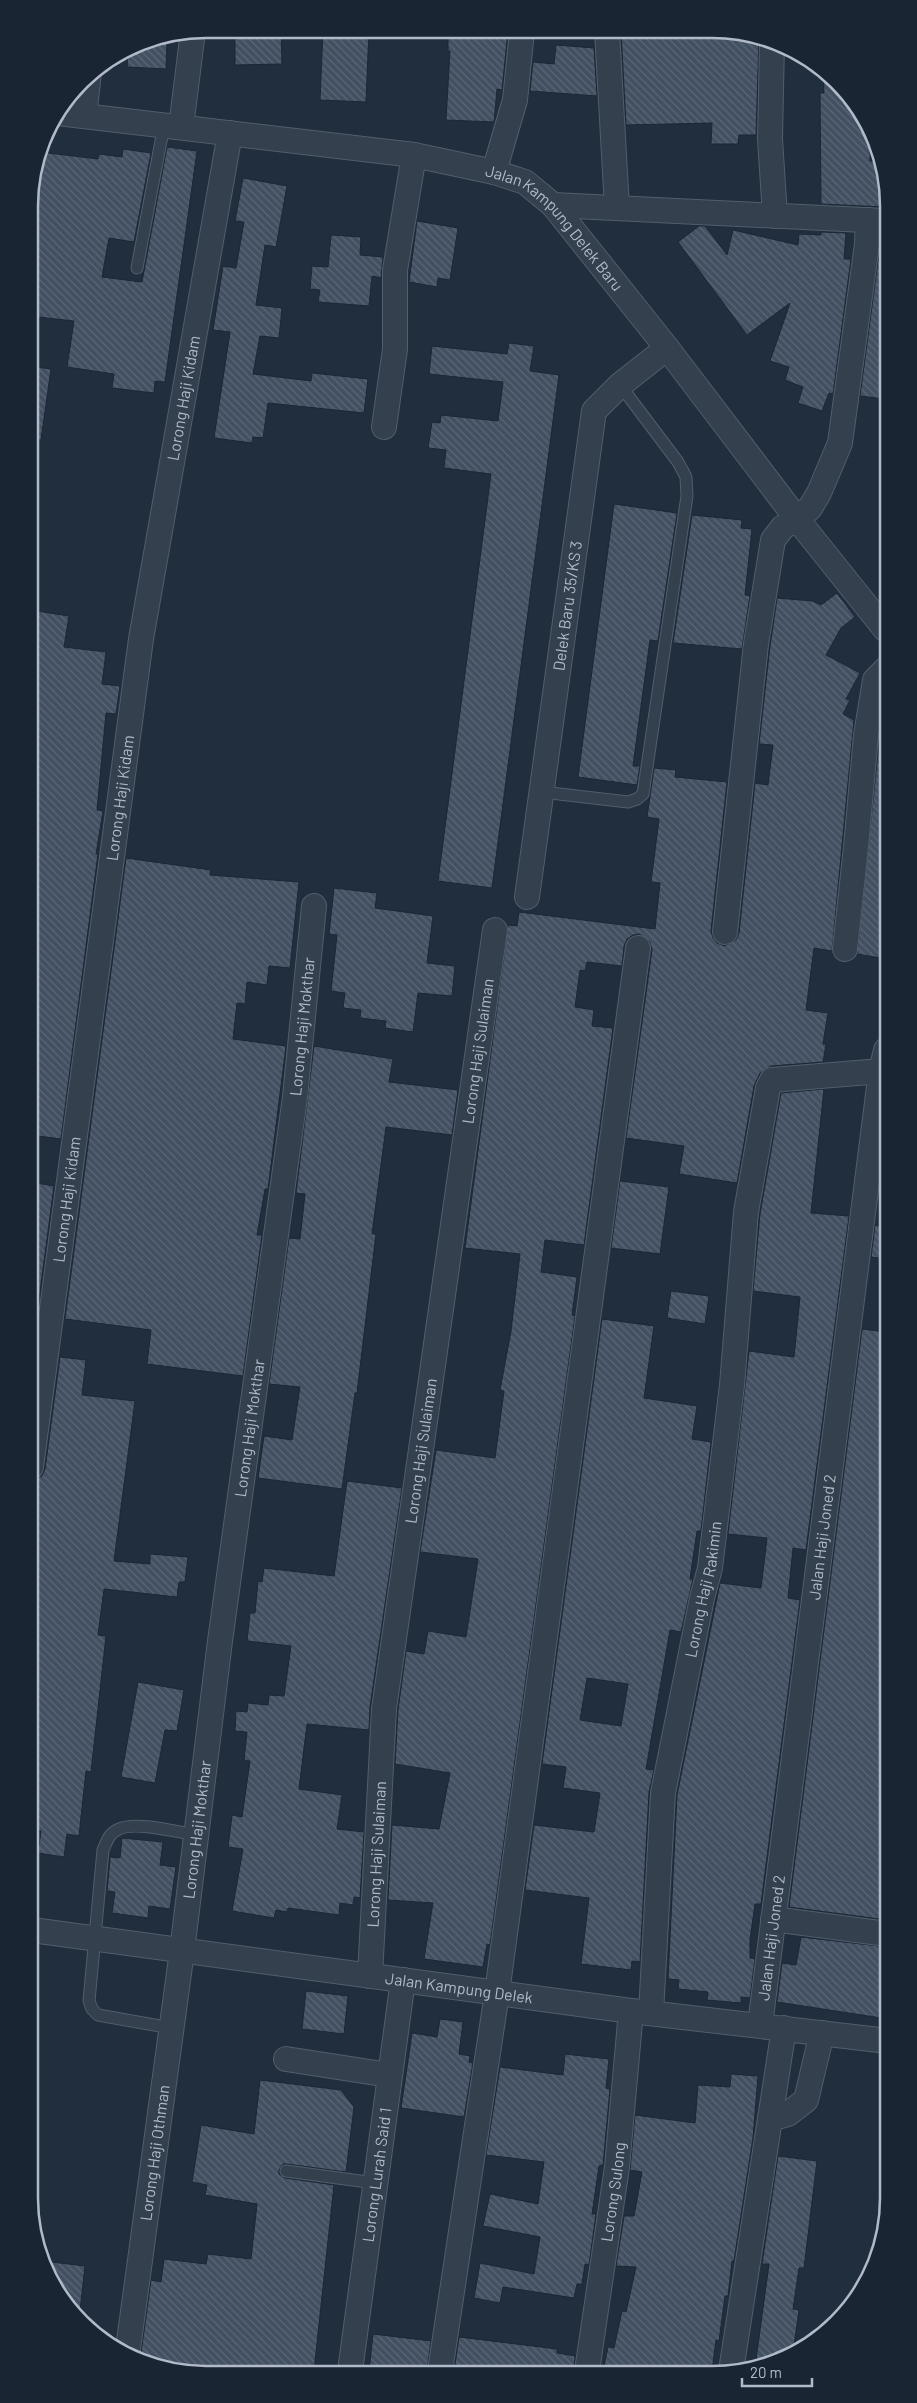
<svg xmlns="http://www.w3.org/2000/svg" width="917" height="2403" font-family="Barlow,sans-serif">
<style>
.building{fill:url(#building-back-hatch);stroke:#1c2735;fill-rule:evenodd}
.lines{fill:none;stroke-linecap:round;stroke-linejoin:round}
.lane-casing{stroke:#535d6c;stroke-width:13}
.street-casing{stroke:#535d6c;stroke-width:26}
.lane{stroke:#35404e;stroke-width:11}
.street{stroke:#35404e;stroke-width:24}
.labels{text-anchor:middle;stroke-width:4;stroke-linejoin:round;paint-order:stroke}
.street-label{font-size:16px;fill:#b1bac9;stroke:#1a2533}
.rim{fill:none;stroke:#b1bac9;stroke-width:2.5}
</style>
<defs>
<pattern id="building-back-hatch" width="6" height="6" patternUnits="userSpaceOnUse" patternTransform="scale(1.25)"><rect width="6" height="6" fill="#425062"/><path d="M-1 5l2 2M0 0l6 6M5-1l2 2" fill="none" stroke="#5b6777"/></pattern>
</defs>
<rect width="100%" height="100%" fill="#212e3e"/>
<path class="building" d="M 235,29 L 281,29 L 282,64 L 235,65 Z
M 323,30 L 369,30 L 366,102 L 320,100 Z
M 448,30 L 508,31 L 502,90 L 497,89 L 494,122 L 446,120 L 450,51 L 448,51 Z
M 621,31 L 746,32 L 759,37 L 756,135 L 739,135 L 738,144 L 711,144 L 712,123 L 626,125 Z
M 150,40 L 167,40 L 166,69 L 127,67 L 128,49 L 138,42 Z
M 556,45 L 594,48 L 597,96 L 530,91 L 533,62 L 554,64 Z
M 823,71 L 837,81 L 870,127 L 870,161 L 882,162 L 885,171 L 885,207 L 821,204 L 820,93 L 824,93 Z
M 167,147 L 197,151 L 165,382 L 155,381 L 154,393 L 112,388 L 114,374 L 67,367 L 74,321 L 29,316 L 29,240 L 33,199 L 29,199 L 29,194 L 40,152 L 98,159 L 99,154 L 122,157 L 123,149 L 151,153 L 134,242 L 109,238 L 102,277 L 142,282 Z
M 243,178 L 287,186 L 276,247 L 265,245 L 256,305 L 282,308 L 279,338 L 260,336 L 253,374 L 311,381 L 312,373 L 368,379 L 364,413 L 268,403 L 263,438 L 253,437 L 252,443 L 214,438 L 230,332 L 213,330 L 223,266 L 236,268 L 244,222 L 235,221 Z
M 417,221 L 458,228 L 450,280 L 438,278 L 437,287 L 409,282 Z
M 699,226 L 705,226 L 727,255 L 733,230 L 798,245 L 799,234 L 821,235 L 821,232 L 846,233 L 844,259 L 851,259 L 833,394 L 829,393 L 822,411 L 798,403 L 803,387 L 785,380 L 789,367 L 770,361 L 790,303 L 747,335 L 678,242 Z
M 331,235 L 361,237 L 360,255 L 383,257 L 381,278 L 372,276 L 369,306 L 318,302 L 320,290 L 310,289 L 312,266 L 328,267 Z
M 878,261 L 885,262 L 885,399 L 860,396 Z
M 509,343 L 534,346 L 530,371 L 559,375 L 492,888 L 438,881 L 491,474 L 444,468 L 446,450 L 428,448 L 432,422 L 440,423 L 441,415 L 498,421 L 503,382 L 429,374 L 432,346 L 507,354 Z
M 29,366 L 51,369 L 41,440 L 30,440 Z
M 614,504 L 677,513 L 658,641 L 650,640 L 633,766 L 640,766 L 637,785 L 578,777 Z
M 692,515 L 742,520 L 741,528 L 752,529 L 745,595 L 750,596 L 742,649 L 673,643 Z
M 837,593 L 855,617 L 841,628 L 826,655 L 860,673 L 846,699 L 850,700 L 843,714 L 854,720 L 832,951 L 814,948 L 806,1010 L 828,1013 L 823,1044 L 826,1044 L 823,1062 L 771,1066 L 760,1073 L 754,1086 L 737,1183 L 679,1174 L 684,1146 L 626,1138 L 652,950 L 650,942 L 640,934 L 633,935 L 627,939 L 624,946 L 622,966 L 587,962 L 585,971 L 580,970 L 575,1007 L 594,1010 L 592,1026 L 613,1028 L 584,1245 L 545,1240 L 541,1272 L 577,1277 L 572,1315 L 575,1316 L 490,1945 L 487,1944 L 483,1967 L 424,1959 L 433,1903 L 388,1900 L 392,1825 L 439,1829 L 450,1773 L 395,1764 L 398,1710 L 406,1651 L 424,1654 L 428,1631 L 466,1637 L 478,1559 L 420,1552 L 436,1450 L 495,1458 L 504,1391 L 500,1390 L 511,1331 L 520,1254 L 465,1248 L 508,925 L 517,926 L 519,912 L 655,929 L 660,883 L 651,882 L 659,819 L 647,817 L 654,768 L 676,770 L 675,777 L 727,782 L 711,931 L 713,938 L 717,943 L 724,946 L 736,940 L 739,933 L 755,783 L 768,785 L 773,745 L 759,744 L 770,646 L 777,598 L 812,601 L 821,605 Z
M 30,610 L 69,616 L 64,647 L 106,652 L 102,684 L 120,686 L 116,714 L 106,713 L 97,810 L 103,811 L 96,854 L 98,854 L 61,1139 L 31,1135 Z
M 880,734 L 886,737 L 886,959 L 857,954 Z
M 126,858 L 211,870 L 210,875 L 299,882 L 290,968 L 269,966 L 267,985 L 247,982 L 245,1004 L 237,1003 L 233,1039 L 286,1046 L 268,1189 L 265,1189 L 257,1235 L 262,1235 L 243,1376 L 147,1364 L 151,1330 L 65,1319 Z
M 334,888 L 377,893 L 375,908 L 433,916 L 427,963 L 455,966 L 452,996 L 418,993 L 413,1032 L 385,1028 L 386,1021 L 360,1018 L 361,1010 L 343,1008 L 345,993 L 331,991 L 337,935 L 329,934 Z
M 314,1046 L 393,1059 L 389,1082 L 458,1090 L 452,1135 L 386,1127 L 372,1234 L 376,1234 L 357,1393 L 355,1393 L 342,1489 L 258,1478 L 264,1436 L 292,1440 L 300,1387 L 269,1384 L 289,1238 L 300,1239 L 305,1194 L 296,1193 Z
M 824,1089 L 811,1213 L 849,1216 L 806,1550 L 793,1548 L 788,1598 L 800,1600 L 761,1904 L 755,1904 L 750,1940 L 750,1958 L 755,1959 L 750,1998 L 741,1997 L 741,2003 L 707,2000 L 708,1992 L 678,1989 L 679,1980 L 668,1979 L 677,1795 L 720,1583 L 761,1588 L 767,1538 L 728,1534 L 749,1351 L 794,1357 L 800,1297 L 753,1291 L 760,1214 L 781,1093 Z
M 620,1181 L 669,1187 L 660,1254 L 611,1248 Z
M 31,1182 L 54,1186 L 37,1315 L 31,1315 Z
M 875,1225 L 886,1227 L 886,1259 L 871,1257 Z
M 671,1291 L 709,1296 L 705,1324 L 667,1318 Z
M 602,1319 L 654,1326 L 644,1398 L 697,1406 L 692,1439 L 711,1442 L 701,1531 L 697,1531 L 690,1579 L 693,1579 L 681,1632 L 670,1630 L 646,1769 L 654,1770 L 649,1792 L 640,1962 L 632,1961 L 631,1970 L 581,1964 L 589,1898 L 525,1890 L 534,1825 L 594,1832 L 600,1793 L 563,1788 L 566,1767 L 542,1764 ZM 587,1678 L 628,1684 L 621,1726 L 580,1720 Z
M 862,1329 L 887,1332 L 887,1920 L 789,1907 Z
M 60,1357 L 86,1360 L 82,1395 L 135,1401 L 114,1561 L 150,1564 L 150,1554 L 188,1557 L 185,1582 L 179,1582 L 177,1597 L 104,1589 L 98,1635 L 106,1636 L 91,1772 L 86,1771 L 79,1836 L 67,1834 L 64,1857 L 38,1853 L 41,1831 L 32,1830 L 31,1497 L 33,1480 L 42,1476 L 45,1469 Z
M 347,1481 L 402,1488 L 370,1707 L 369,1730 L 307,1724 L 299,1789 L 342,1795 L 337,1829 L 364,1832 L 360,1898 L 354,1897 L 353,1905 L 340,1903 L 339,1915 L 288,1908 L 287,1912 L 276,1910 L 274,1918 L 232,1911 L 243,1849 L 228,1847 L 232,1815 L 242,1817 L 250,1761 L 244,1760 L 247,1732 L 235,1731 L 236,1711 L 247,1712 L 248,1703 L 268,1705 L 269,1695 L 284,1696 L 291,1646 L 247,1641 L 250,1613 L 255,1613 L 258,1581 L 262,1582 L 264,1568 L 334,1576 Z
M 138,1682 L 184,1690 L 177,1731 L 165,1730 L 155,1783 L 121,1777 Z
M 122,1838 L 163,1842 L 160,1865 L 176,1867 L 170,1909 L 149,1906 L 148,1918 L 112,1913 L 115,1892 L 107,1891 L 110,1859 L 110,1857 L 120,1858 Z
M 801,1937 L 887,1947 L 888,2019 L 777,2002 L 782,1963 L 796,1965 Z
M 306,1991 L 348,1996 L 344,2034 L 302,2029 Z
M 440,2019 L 463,2022 L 459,2054 L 470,2056 L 469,2062 L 473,2063 L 464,2117 L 401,2108 L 412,2033 L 437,2037 Z
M 565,2054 L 609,2059 L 606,2088 L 610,2089 L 603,2165 L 599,2166 L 592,2214 L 596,2214 L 589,2265 L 585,2264 L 582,2284 L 577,2284 L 574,2298 L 503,2287 L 500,2303 L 474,2298 L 480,2263 L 534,2274 L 540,2237 L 483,2226 L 490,2194 L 538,2204 L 544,2162 L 486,2155 L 500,2067 L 563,2075 Z
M 731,2074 L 758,2076 L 753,2138 L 734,2261 L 732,2261 L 728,2296 L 725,2296 L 719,2341 L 716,2340 L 712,2371 L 603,2371 L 608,2347 L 614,2348 L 622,2311 L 626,2312 L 636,2267 L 616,2266 L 624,2216 L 634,2216 L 642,2172 L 630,2170 L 635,2115 L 695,2123 L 698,2085 L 730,2087 Z
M 260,2080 L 341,2090 L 354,2107 L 346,2172 L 287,2164 L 283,2164 L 279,2170 L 279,2174 L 285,2178 L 334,2185 L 314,2371 L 172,2371 L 140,2360 L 151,2280 L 161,2282 L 164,2259 L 206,2264 L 208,2254 L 251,2259 L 257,2204 L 205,2195 L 207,2185 L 192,2182 L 201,2125 L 254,2134 Z
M 778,2156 L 817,2161 L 804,2268 L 799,2268 L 793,2309 L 799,2310 L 793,2353 L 755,2367 L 769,2264 L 762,2264 Z
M 43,2261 L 85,2266 L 79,2320 L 52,2285 Z
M 373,2334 L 431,2341 L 427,2371 L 369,2371 Z
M 459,2337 L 557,2349 L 557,2353 L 575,2356 L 574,2371 L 454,2371 Z"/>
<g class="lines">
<g class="lane-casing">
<path id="lane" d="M 137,268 L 164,125
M 542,792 L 628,802 L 637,799 L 643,794 L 687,496 L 686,477 L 678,462 L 620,385
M 171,2028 L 98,2015 L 92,2009 L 89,2001 L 103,1850 C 107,1841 109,1833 119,1829 C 135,1821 177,1832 196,1835
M 286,2171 L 375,2183"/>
</g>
<g class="street-casing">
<g id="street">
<path d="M 607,31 L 617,208"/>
<path d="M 772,42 L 770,139 L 775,216"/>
<path id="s1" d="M 58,113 L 414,155 L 494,172 L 525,182 L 553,205 L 667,348 L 797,519 L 885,629"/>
<path d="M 84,116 L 89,73"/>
<path d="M 181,127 L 193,31"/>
<path d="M 494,172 L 515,100 L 522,31"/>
<path d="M 553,205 L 885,221"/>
<path d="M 384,427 L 395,349 L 395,270 L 414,155"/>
<path id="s2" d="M 527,897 L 594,411 L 620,385 L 667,348"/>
<path d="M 725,932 L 756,644 L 773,540 L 783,527 L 797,519 L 810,508 L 819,493 L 840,443 L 867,244 L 868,220"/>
<path d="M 845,949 L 856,847 L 866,735 L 875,680 L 886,669"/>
<path id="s3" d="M 31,1467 L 141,639 L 230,133"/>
<path d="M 773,1919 L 887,1934"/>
<path id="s4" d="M 32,1930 L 631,2011 L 888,2041"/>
<path id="s5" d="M 370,1976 L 384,1709 L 495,930"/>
<path id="s6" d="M 651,2013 L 663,1793 L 702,1598 L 710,1568 L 732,1385 L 746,1212 L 768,1088 L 772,1080 L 881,1071"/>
<path id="s7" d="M 760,2025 L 881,1071 L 886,1050"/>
<path d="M 286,2059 L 389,2075"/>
<path d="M 770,2119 L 784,2028"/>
<path id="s8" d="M 127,2356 L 182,1951 L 220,1641 L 295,1097 L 314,906"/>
<path id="s9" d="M 350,2371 L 403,1980"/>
<path d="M 440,2371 L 497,1993 L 638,948"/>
<path id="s10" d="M 587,2371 L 617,2167 L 631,2011"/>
<path d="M 731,2371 L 770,2119 L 788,2114 L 806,2100 L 822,2033"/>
</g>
</g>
<use href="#lane" class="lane"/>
<use href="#street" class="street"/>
</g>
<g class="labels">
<g class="street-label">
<text dy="6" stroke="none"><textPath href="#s1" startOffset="524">Jalan Kampung Delek Baru</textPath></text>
<text dy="6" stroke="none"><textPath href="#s3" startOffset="1080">Lorong Haji Kidam</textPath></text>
<text dy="6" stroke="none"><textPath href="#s2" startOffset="294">Delek Baru 35/KS 3</textPath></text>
<text dy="6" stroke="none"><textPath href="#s3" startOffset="675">Lorong Haji Kidam</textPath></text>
<text dy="6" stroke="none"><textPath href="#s8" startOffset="1341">Lorong Haji Mokthar</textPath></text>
<text dy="6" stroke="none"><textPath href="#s5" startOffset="932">Lorong Haji Sulaiman</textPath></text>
<text dy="6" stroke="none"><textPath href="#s3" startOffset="270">Lorong Haji Kidam</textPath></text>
<text dy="6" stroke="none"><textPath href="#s8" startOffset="936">Lorong Haji Mokthar</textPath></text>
<text dy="6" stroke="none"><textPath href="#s5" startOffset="528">Lorong Haji Sulaiman</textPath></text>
<text dy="6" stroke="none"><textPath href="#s7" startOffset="492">Jalan Haji Joned 2</textPath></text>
<text dy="6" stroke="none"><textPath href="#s6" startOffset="428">Lorong Haji Rakimin</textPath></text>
<text dy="6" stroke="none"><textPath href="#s8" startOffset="531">Lorong Haji Mokthar</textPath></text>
<text dy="6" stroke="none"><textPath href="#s5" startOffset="122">Lorong Haji Sulaiman</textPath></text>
<text dy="6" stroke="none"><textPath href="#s7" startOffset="88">Jalan Haji Joned 2</textPath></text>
<text dy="6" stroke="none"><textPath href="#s4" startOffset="431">Jalan Kampung Delek</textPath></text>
<text dy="6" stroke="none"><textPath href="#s8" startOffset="205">Lorong Haji Othman</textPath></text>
<text dy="6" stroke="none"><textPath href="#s9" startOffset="198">Lorong Lurah Said 1</textPath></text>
<text dy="6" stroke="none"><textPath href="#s10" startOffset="181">Lorong Sulong</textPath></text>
</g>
</g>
<path d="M0 0H917V2403H0ZM206 38H712A168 168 0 0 1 880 206V2198A168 168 0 0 1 712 2366H206A168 168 0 0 1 38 2198V206A168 168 0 0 1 206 38Z" fill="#1a2533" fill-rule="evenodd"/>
<path class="rim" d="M206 38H712A168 168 0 0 1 880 206V2198A168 168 0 0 1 712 2366H206A168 168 0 0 1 38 2198V206A168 168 0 0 1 206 38Z"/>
<path d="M742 2378v8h70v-8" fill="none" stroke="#b1bac9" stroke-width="2.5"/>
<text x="750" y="2378" font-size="15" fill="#b1bac9" stroke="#1a2533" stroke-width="4" paint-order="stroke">20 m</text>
</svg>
